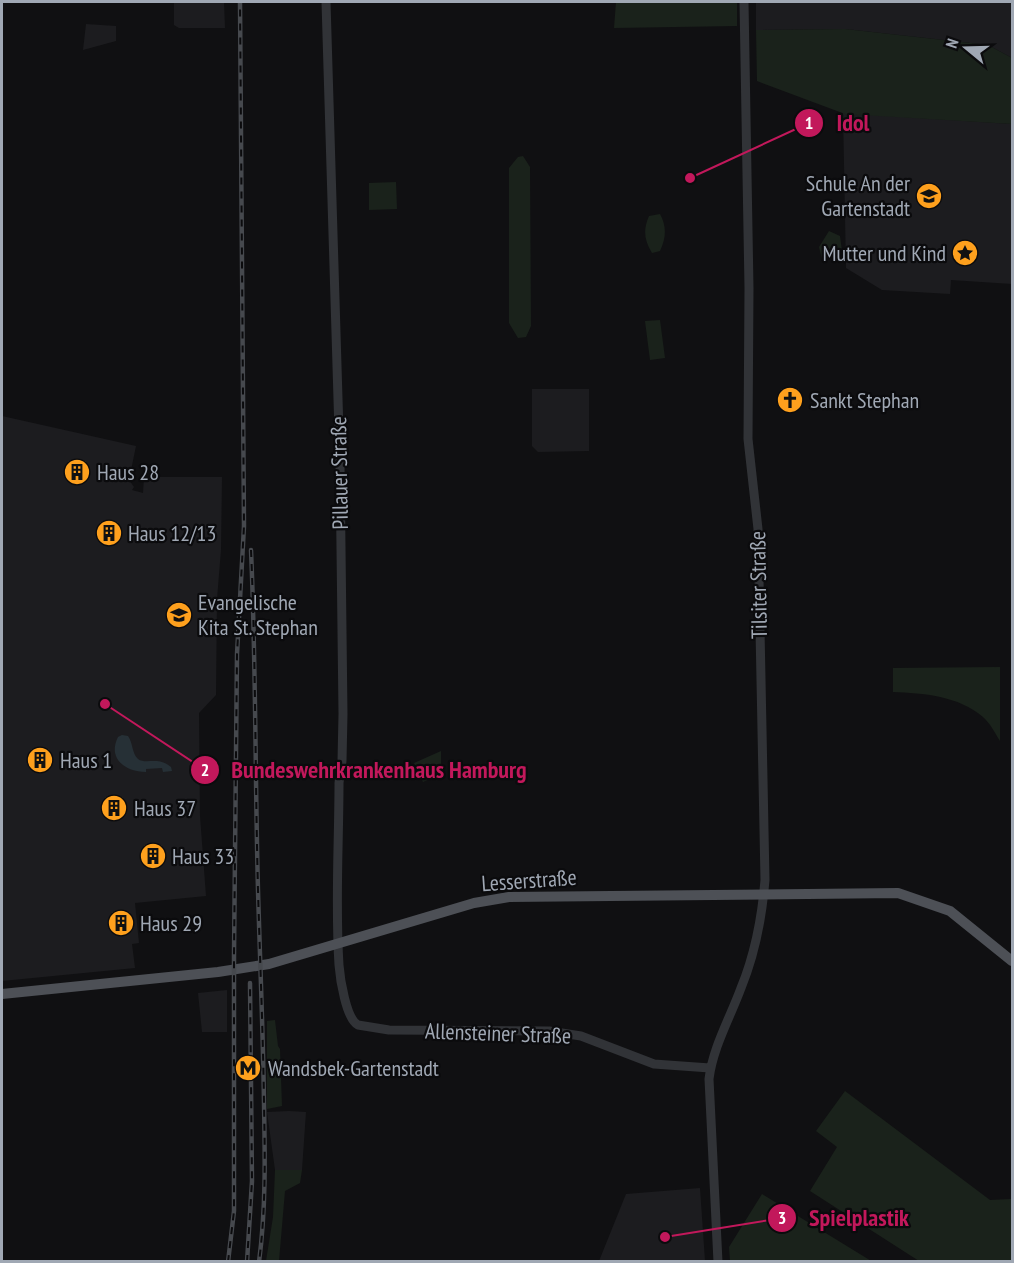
<svg xmlns="http://www.w3.org/2000/svg" width="1014" height="1263" font-family="'PT Sans Narrow',sans-serif">
<style>
.built{fill:#1c1c1f}
.green{fill:#1a221b}
.water{fill:#263036}
.lines{fill:none;stroke-linecap:round;stroke-linejoin:round}
.minor{stroke:#313337;stroke-width:9}
.major{stroke:#4d5056;stroke-width:10}
.rail-casing{stroke:#46494e;stroke-width:4.5}
.rail{stroke:#0b0b0d;stroke-width:2;stroke-dasharray:7;stroke-linecap:butt}
.labels{text-anchor:middle;stroke-width:4.5;stroke-linejoin:round;paint-order:stroke}
.poi-label{font-size:22px;fill:#a0a8b4;stroke:#0b0b0d;text-anchor:start}
.street-label{font-size:22px;fill:#a0a8b4;stroke:#0b0b0d}
.leader{fill:none;stroke:#c2185b;stroke-width:2}
.callout-dot{fill:#c2185b;stroke:#0b0b0d;stroke-width:2}
.mark-label{font-size:18px;text-anchor:middle;font-weight:bold;fill:#fff}
.callout-label{font-size:24px;text-anchor:middle;font-weight:bold;fill:#c2185b;stroke:#0b0b0d;stroke-width:4.5;stroke-linejoin:round;paint-order:stroke}
</style>
<rect width="100%" height="100%" fill="#101012"/>
<path class="built" d="M 174,2 L 224,2 L 225,28 L 179,28 L 174,25 Z
M 756,2 L 1012,2 L 1012,58 L 988,45 L 845,29 L 756,30 Z
M 86,24 L 116,26 L 116,41 L 83,50 Z
M 843,113 L 1012,124 L 1012,284 L 951,280 L 950,294 L 882,290 L 846,268 Z
M 532,389 L 589,389 L 589,451 L 538,452 L 532,446 Z
M 2,416 L 136,446 L 129,480 L 134,487 L 132,490 L 143,493 L 144,477 L 222,477 L 221,550 L 217,599 L 216,695 L 199,713 L 200,816 L 206,896 L 135,903 L 139,943 L 132,944 L 135,968 L 2,981 Z
M 227,990 L 227,1032 L 202,1032 L 198,993 Z
M 289,1111 L 306,1112 L 302,1170 L 275,1170 L 267,1112 Z
M 700,1188 L 705,1261 L 599,1261 L 626,1194 Z"/>
<path class="green" d="M 616,2 L 737,2 L 737,26 L 614,28 Z
M 845,29 L 988,45 L 1012,58 L 1012,124 L 845,114 L 757,81 L 756,30 Z
M 523,156 L 530,167 L 531,326 L 526,337 L 518,338 L 509,323 L 509,168 L 518,157 Z
M 396,182 L 397,209 L 369,210 L 369,183 Z
M 660,214 C 667,227 666,238 660,251 L 652,253 C 644,240 643,230 649,216 Z
M 829,231 L 840,236 L 842,251 L 836,259 L 822,259 L 819,247 Z
M 660,320 L 665,358 L 650,360 L 645,321 Z
M 1000,667 L 1000,741 C 995,733 990,723 983,717 C 959,696 923,693 893,692 L 893,668 Z
M 441,751 L 441,773 L 423,782 L 414,763 Z
M 275,1020 L 278,1046 L 280,1049 L 282,1106 L 267,1109 L 267,1021 Z
M 845,1091 L 990,1200 L 1011,1199 L 1012,1261 L 919,1261 L 810,1191 L 837,1147 L 816,1131 Z
M 275,1170 L 302,1170 L 300,1183 L 285,1191 L 279,1261 L 266,1261 L 273,1217 Z
M 762,1194 L 868,1259 L 871,1261 L 730,1261 L 729,1247 Z"/>
<path class="water" d="M 122,735 L 128,736 C 133,743 132,754 138,759 C 146,765 158,756 171,767 L 172,771 L 163,772 L 162,768 L 146,769 L 146,772 C 126,772 107,759 118,737 Z"/>
<g class="lines">
<path class="minor" d="M 326,2 L 340,465 L 343,714 L 342,761 L 339,783 C 339,843 335,905 339,965 C 340,978 346,1019 358,1025 L 389,1030 L 549,1031 L 581,1036 L 654,1064 L 710,1068
M 718,1262 L 709,1079 C 713,1047 730,1018 741,988 C 755,954 762,917 765,880 L 758,529 L 748,439 L 749,288 L 744,2"/>
<path class="major" d="M 2,994 L 218,972 L 269,964 L 474,903 L 509,897 L 898,893 L 950,911 L 1012,961"/>
<g class="rail-casing">
<path id="rail" d="M 251,550 C 256,664 255,777 258,890 C 260,961 263,1032 264,1103 C 265,1156 266,1209 259,1262
M 228,1262 L 234,1211 L 234,955 L 237,654 L 244,526 L 240,2
M 247,1262 L 252,1181 L 250,983"/>
</g>
<use href="#rail" class="rail"/>
</g>
<defs>
<g id="school-disc" transform="scale(1.35)"><circle r="9.5" fill="#fea01d" stroke="#0b0b0d"/><path d="M0-5L7-2L0 1L-7-2ZM-4 1L0 2.5L4 1V4Q0 6-4 4Z" fill="#111"/></g>
<g id="sight-disc" transform="scale(1.35)"><circle r="9.5" fill="#fea01d" stroke="#0b0b0d"/><path d="M0-6L1.8-2.2L6-1.7L2.9 1.2L3.7 5.4L0 3.3L-3.7 5.4L-2.9 1.2L-6-1.7L-1.8-2.2Z" fill="#111"/></g>
<g id="church-disc" transform="scale(1.35)"><circle r="9.5" fill="#fea01d" stroke="#0b0b0d"/><path d="M-1.2-6h2.4v3.5h3.3v2.4h-3.3V6h-2.4V-.1h-3.3v-2.4h3.3Z" fill="#111"/></g>
<g id="building-disc" transform="scale(1.35)"><circle r="9.5" fill="#fea01d" stroke="#0b0b0d"/><path d="M-4-6H4V6H1V3H-1V6H-4ZM-2.5-4.3h1.7v1.8h-1.7ZM.8-4.3h1.7v1.8H.8ZM-2.5-1h1.7V.8h-1.7ZM.8-1h1.7V.8H.8Z" fill="#111"/></g>
<g id="metro-disc" transform="scale(1.35)"><circle r="9.5" fill="#fea01d" stroke="#0b0b0d"/><path d="M-5.5 5V-5H-3L0 0L3-5H5.5V5H3V-.5L0 4L-3-.5V5Z" fill="#111"/></g>
</defs>
<g fill-rule="evenodd">
<use href="#school-disc" x="929" y="196"/>
<use href="#sight-disc" x="965" y="253"/>
<use href="#church-disc" x="790" y="400"/>
<use href="#building-disc" x="77" y="472"/>
<use href="#building-disc" x="109" y="533"/>
<use href="#school-disc" x="179" y="615"/>
<use href="#building-disc" x="40" y="760"/>
<use href="#building-disc" x="114" y="808"/>
<use href="#building-disc" x="153" y="856"/>
<use href="#building-disc" x="121" y="923"/>
<use href="#metro-disc" x="248" y="1068"/>
</g>
<g class="labels">
<g class="poi-label">
<text x="910" y="191" text-anchor="end">Schule An der<tspan x="910" dy="25">Gartenstadt</tspan></text>
<text x="946" y="261" text-anchor="end">Mutter und Kind</text>
<text x="810" y="408">Sankt Stephan</text>
<text x="97" y="480">Haus 28</text>
<text x="128" y="541">Haus 12/13</text>
<text x="198" y="610">Evangelische<tspan x="198" dy="25">Kita St. Stephan</tspan></text>
<text x="60" y="768">Haus 1</text>
<text x="134" y="816">Haus 37</text>
<text x="172" y="864">Haus 33</text>
<text x="140" y="931">Haus 29</text>
<text x="268" y="1076">Wandsbek-Gartenstadt</text>
</g>
<g class="street-label">
<text transform="translate(339 473) rotate(-91)" y="8">Pillauer Straße</text>
<text transform="translate(758 585) rotate(-91)" y="8">Tilsiter Straße</text>
<text transform="translate(529 880) rotate(-4)" y="8">Lesserstraße</text>
<text transform="translate(498 1033) rotate(2)" y="8">Allensteiner Straße</text>
</g>
</g>
<path class="leader" d="M690 178L809 123M105 704L205 770M665 1237L782 1218"/>
<g class="callout-dot">
<circle cx="690" cy="178" r="6"/>
<circle cx="105" cy="704" r="6"/>
<circle cx="665" cy="1237" r="6"/>
<circle cx="809" cy="123" r="15"/>
<circle cx="205" cy="770" r="15"/>
<circle cx="782" cy="1218" r="15"/>
</g>
<g class="mark-label">
<text x="809" y="129">1</text>
<text x="205" y="776">2</text>
<text x="782" y="1224">3</text>
</g>
<g class="callout-label">
<text x="853" y="131">Idol</text>
<text x="379" y="778">Bundeswehrkrankenhaus Hamburg</text>
<text x="859" y="1226">Spielplastik</text>
</g>
<rect width="1014" height="1263" fill="none" stroke="#a0a8b4" stroke-width="6"/>
<g transform="translate(966 48) rotate(289)" stroke="#0b0b0d" stroke-width="4.5" paint-order="stroke">
<path d="M0-4.5L10 22L0 15L-10 22Z" fill="#a0a8b4"/>
<text y="-9" font-size="16" font-weight="bold" text-anchor="middle" fill="#a0a8b4">N</text>
</g>
</svg>
